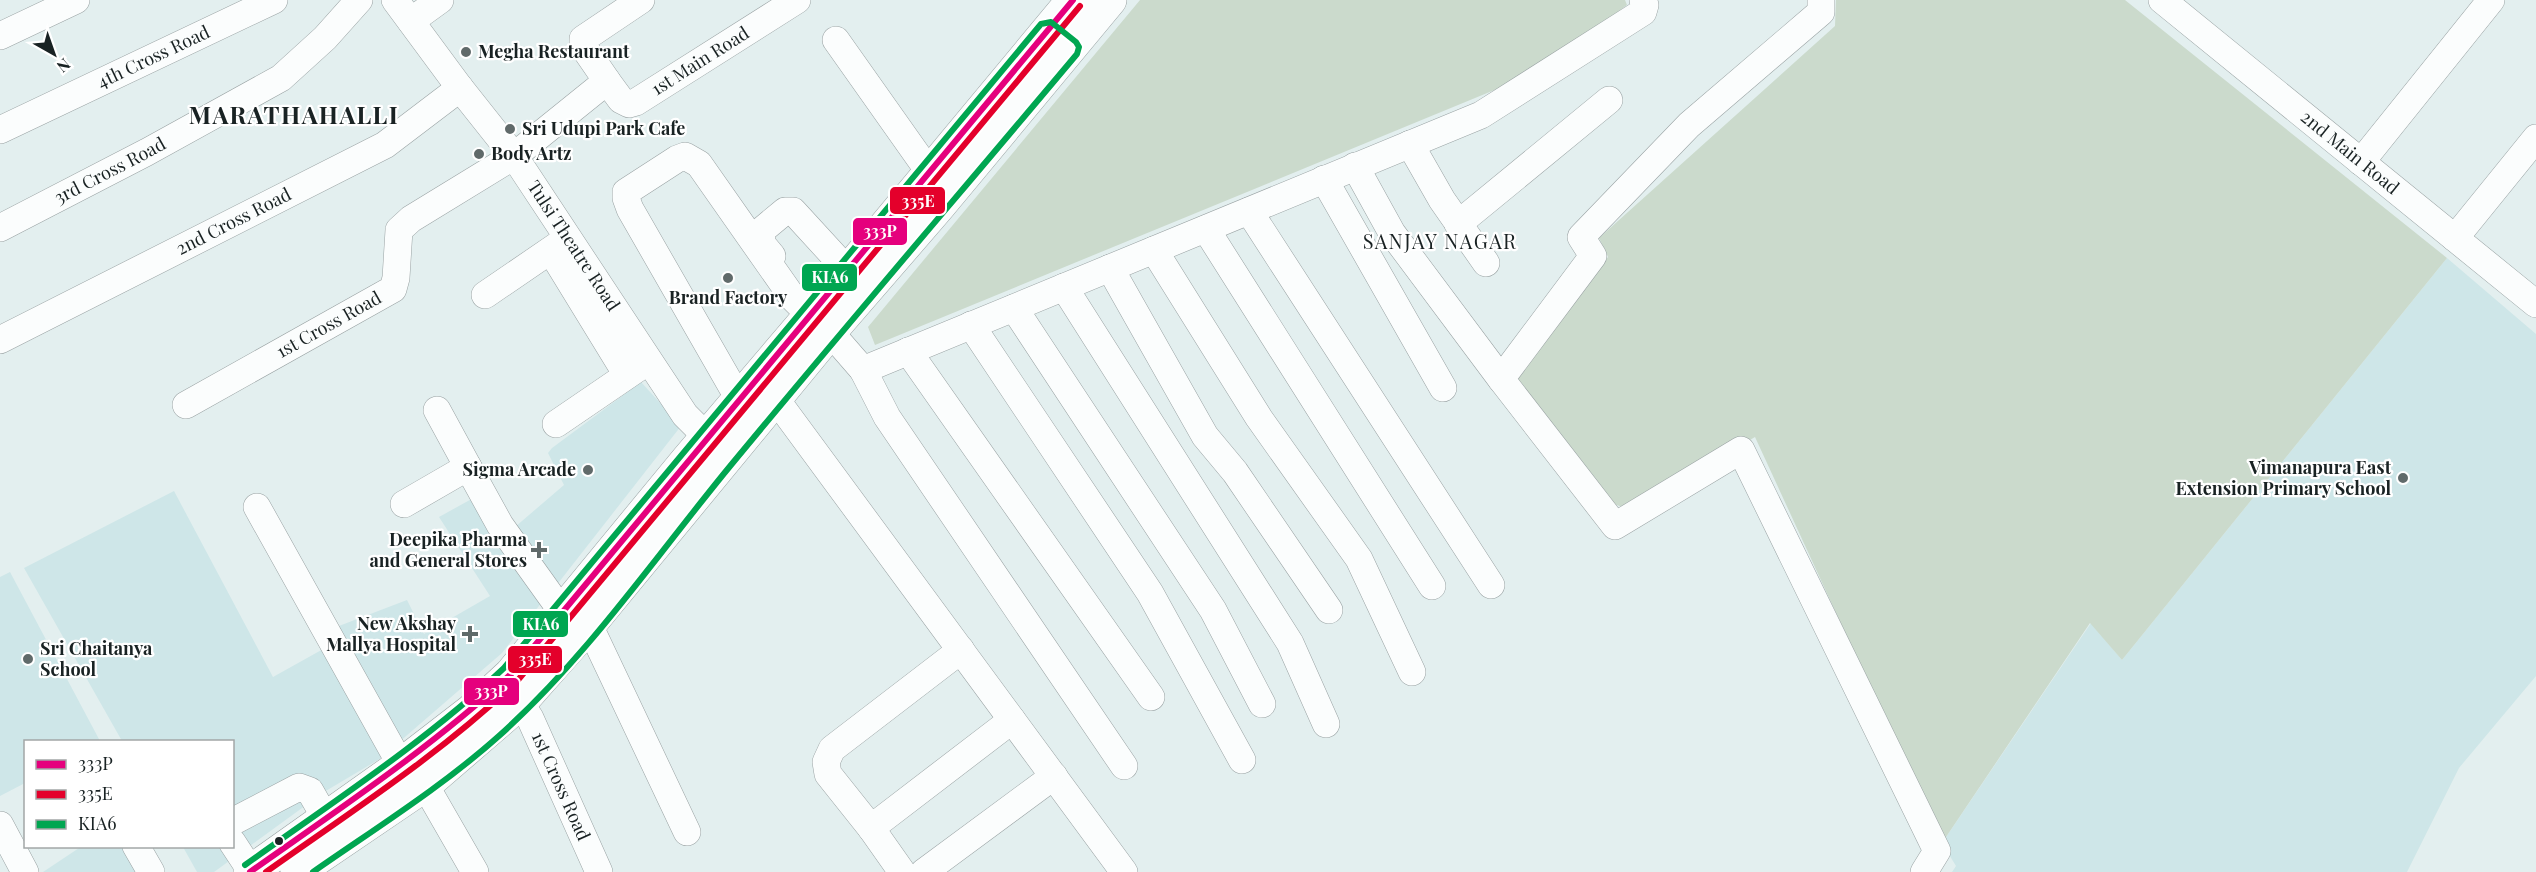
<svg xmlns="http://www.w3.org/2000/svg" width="2536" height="872" font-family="'Playfair Display',serif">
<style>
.built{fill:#cee6e8}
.green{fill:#cbdacc}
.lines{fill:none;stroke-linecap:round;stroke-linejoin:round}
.minor-casing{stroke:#99a2a3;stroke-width:28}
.major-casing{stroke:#99a2a3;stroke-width:34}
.minor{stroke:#fbfdfd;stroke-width:27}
.major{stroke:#fbfdfd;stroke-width:33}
.bus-1-casing{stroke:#fff;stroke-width:10}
.bus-2-casing{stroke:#fff;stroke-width:10}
.bus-3-casing{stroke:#fff;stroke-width:10}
.bus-1{stroke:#e5007d;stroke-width:6}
.bus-2{stroke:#e4002b;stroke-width:6}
.bus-3{stroke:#00a651;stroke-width:6}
.poi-dot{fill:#606a6a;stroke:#fff;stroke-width:2}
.bus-dot{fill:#192223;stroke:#fff;stroke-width:2}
.labels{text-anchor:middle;stroke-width:4.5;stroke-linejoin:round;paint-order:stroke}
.poi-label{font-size:18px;font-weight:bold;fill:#192223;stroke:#fff;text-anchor:start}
.street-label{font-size:18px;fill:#192223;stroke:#fff}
.neighbourhood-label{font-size:20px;letter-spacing:1.5px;fill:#192223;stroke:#fff}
.district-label{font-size:24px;font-weight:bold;letter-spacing:1.5px;fill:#192223;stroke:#fff}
.line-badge{stroke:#fff;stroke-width:2}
.badge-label{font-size:16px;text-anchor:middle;font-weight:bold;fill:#fff}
</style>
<rect width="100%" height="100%" fill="#e3efef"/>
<path class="built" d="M 2447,258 L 2536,334 L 2536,676 L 2459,768 L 2407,872 L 1952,872 L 1956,866 L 1942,843 L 2091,623 L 2122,660 Z
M 641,382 L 681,426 L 552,591 L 508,533 L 564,485 L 548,453 L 552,448 Z
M 174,491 L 273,677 L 325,648 L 383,757 L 324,792 L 214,872 L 197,872 L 183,847 L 232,846 L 232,742 L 122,741 L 24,568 Z
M 477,496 L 542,602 L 502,653 L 398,743 L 331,629 L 407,600 L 424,634 L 490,596 L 439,517 Z
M 10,572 L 100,741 L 26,742 L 25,783 L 0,796 L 0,577 Z
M 82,846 L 126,847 L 143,872 L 43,872 Z"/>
<path class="green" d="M 1140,0 L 1625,0 L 1627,5 L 1536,73 L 875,345 L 868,327 Z
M 1836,0 L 2125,0 L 2447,258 L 2122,660 L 2090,623 L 1942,843 L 1755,437 L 1631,510 L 1605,501 L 1507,376 L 1608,257 L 1599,238 L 1835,26 Z"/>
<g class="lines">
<g class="minor-casing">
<g id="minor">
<path id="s1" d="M 395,0 L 460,88 L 514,156 L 685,415 L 707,437"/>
<path d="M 1821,0 L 1821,12 L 1689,125 L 1581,237 L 1593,256 L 1501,379 L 1615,526 L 1741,450 L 1937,851 L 1924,872"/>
<path id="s2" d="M 2162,0 L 2536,304"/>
<path d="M 411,21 L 440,0"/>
<path d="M 0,36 L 76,0"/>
<path d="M 836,40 L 930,173"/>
<path id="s3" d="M 607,81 L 621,100 L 629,104 L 636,102 L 797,0"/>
<path id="s4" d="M 0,130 L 274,0"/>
<path d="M 1410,144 L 1442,200 L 1486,263"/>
<path d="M 2361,162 L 2491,0"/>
<path d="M 1355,166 L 1392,233 L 1501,379"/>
<path d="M 1324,179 L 1443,388"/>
<path d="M 1249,211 L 1491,585"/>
<path d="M 1458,224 L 1609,100"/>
<path id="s5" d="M 0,228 L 147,152 L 281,78 L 325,38 L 359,0"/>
<path d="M 1206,229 L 1432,586"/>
<path d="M 2455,238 L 2536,138"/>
<path d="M 1154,250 L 1259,418 L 1359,559 L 1412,672"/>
<path d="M 551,251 L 627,375"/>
<path d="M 772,256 L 762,244 L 761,231 L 785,211 L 793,211 L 848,271"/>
<path d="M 1110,268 L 1205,436 L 1235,472 L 1329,610"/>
<path d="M 1064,287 L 1290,643 L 1326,724"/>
<path d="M 485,295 L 564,241"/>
<path d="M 1014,308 L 1213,610 L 1262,704"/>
<path d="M 971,325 L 1150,593 L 1242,760"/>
<path d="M 830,332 L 863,370 L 1481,115 L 1643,12 L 1645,5 L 1643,0"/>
<path id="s6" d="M 0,340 L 385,145 L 460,88"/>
<path d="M 908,351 L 1151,697"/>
<path d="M 863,370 L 887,417 L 1124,766"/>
<path d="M 775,398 L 1124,872"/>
<path d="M 739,399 L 630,209 L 626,198 L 626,192 L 677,159 L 685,156 L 699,164 L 793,298 L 810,315"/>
<path id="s7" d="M 186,405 L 393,289 L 396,278 L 399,230 L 411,219 L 514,156 L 607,81 L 583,46 L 583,39 L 641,0"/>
<path d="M 437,410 L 468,467"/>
<path d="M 556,424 L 641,366"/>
<path d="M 404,504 L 468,467 L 500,525 L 563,613"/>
<path d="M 257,507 L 401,765"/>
<path d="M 589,625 L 687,832"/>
<path d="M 961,650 L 832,749 L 826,762 L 828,774 L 871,828 L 1012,720"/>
<path id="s8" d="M 520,703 L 530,718 L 599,872"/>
<path d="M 425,785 L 475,872"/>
<path d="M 232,822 L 299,787 L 310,791 L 326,819"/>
<path d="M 0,825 L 25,872"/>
<path d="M 871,828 L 902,872"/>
<path d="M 232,842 L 251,871"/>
<path d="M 136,846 L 151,872"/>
<path d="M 924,872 L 1054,776"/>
</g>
</g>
<g class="major-casing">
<path id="major" d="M 250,872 L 401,765 L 471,711 L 511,674 L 688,459 L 848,271 L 1073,0
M 297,872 L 425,785 L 520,703 L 589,625 L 830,332 L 939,206 L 1110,0"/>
</g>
<use href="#minor" class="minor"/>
<use href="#major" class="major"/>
<g class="bus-1-casing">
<path id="bus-1" d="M 250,872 C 339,809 431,748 511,674 L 1073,0"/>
</g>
<g class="bus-2-casing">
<path id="bus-2" d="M 266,872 C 352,811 442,753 518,680 L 1080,6"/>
</g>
<g class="bus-3-casing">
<path id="bus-3" d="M 245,865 C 333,802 425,742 504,668 L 1041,24 L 1051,22 L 1076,42 L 1079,47 L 1077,54 C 962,191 845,327 731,465 C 656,556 588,656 500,735 C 442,787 376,828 313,872"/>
</g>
<use href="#bus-1" class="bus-1"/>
<use href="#bus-2" class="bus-2"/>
<use href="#bus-3" class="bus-3"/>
</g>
<g class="poi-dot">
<circle cx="466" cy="52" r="6"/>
<circle cx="510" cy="129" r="6"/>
<circle cx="479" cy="154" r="6"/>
<circle cx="728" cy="278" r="6"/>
<circle cx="588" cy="470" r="6"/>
<circle cx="2403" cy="478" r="6"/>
<path d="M536 541h6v6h6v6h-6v6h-6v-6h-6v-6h6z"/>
<path d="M467 625h6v6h6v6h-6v6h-6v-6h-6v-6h6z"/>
<circle cx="28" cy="659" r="6"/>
</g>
<circle class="bus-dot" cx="279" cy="841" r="5"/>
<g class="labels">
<g class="poi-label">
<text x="478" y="58">Megha Restaurant</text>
<text x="522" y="135">Sri Udupi Park Cafe</text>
<text x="491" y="160">Body Artz</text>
<text x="728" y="304" text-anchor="middle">Brand Factory</text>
<text x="2391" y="474" text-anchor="end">Vimanapura East<tspan x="2391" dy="21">Extension Primary School</tspan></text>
<text x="576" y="476" text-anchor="end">Sigma Arcade</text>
<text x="527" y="546" text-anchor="end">Deepika Pharma<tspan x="527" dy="21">and General Stores</tspan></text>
<text x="456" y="630" text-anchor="end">New Akshay<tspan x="456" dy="21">Mallya Hospital</tspan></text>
<text x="40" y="655">Sri Chaitanya<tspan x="40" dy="21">School</tspan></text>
</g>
<g class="street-label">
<text dy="6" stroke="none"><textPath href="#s4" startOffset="170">4th Cross Road</textPath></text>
<text dy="6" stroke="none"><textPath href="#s3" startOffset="116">1st Main Road</textPath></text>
<text dy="6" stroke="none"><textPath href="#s2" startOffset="242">2nd Main Road</textPath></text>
<text dy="6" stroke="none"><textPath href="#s5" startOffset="124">3rd Cross Road</textPath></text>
<text dy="6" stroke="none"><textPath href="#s6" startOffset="262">2nd Cross Road</textPath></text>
<text dy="6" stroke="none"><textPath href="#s1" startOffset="304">Tulsi Theatre Road</textPath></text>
<text dy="6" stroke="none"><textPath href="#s7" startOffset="164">1st Cross Road</textPath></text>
<text dy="6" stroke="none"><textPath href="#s8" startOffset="93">1st Cross Road</textPath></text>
</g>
<g class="neighbourhood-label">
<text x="1440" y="249">SANJAY NAGAR</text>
</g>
<g class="district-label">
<text x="294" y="124">MARATHAHALLI</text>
</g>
</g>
<g class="line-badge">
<rect x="889" y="186" width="57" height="29" rx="6" fill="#e4002b"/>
<rect x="852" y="217" width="56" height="29" rx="6" fill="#e5007d"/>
<rect x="801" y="263" width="57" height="29" rx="6" fill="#00a651"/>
<rect x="512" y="610" width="57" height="28" rx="6" fill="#00a651"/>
<rect x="507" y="645" width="56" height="29" rx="6" fill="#e4002b"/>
<rect x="463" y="677" width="57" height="29" rx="6" fill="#e5007d"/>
</g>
<g class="badge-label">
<text x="918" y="207">335E</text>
<text x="880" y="237">333P</text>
<text x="830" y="283">KIA6</text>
<text x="541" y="630">KIA6</text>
<text x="535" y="665">335E</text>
<text x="491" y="697">333P</text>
</g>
<rect x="24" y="740" width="210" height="108" fill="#ffffff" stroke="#a3a7a7" stroke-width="1.5"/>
<rect x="36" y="760" width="30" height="9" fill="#e5007d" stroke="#a3a7a7" stroke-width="1.5"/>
<text x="78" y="770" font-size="18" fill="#192223">333P</text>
<rect x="36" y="790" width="30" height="9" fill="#e4002b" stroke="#a3a7a7" stroke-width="1.5"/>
<text x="78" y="800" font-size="18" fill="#192223">335E</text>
<rect x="36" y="820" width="30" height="9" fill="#00a651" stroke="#a3a7a7" stroke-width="1.5"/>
<text x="78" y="830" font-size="18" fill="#192223">KIA6</text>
<g transform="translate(54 54) rotate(140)" stroke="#ffffff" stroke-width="4.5" paint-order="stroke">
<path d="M0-4.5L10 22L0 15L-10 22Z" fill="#192223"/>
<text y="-9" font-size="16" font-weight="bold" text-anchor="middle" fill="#192223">N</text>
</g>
</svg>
